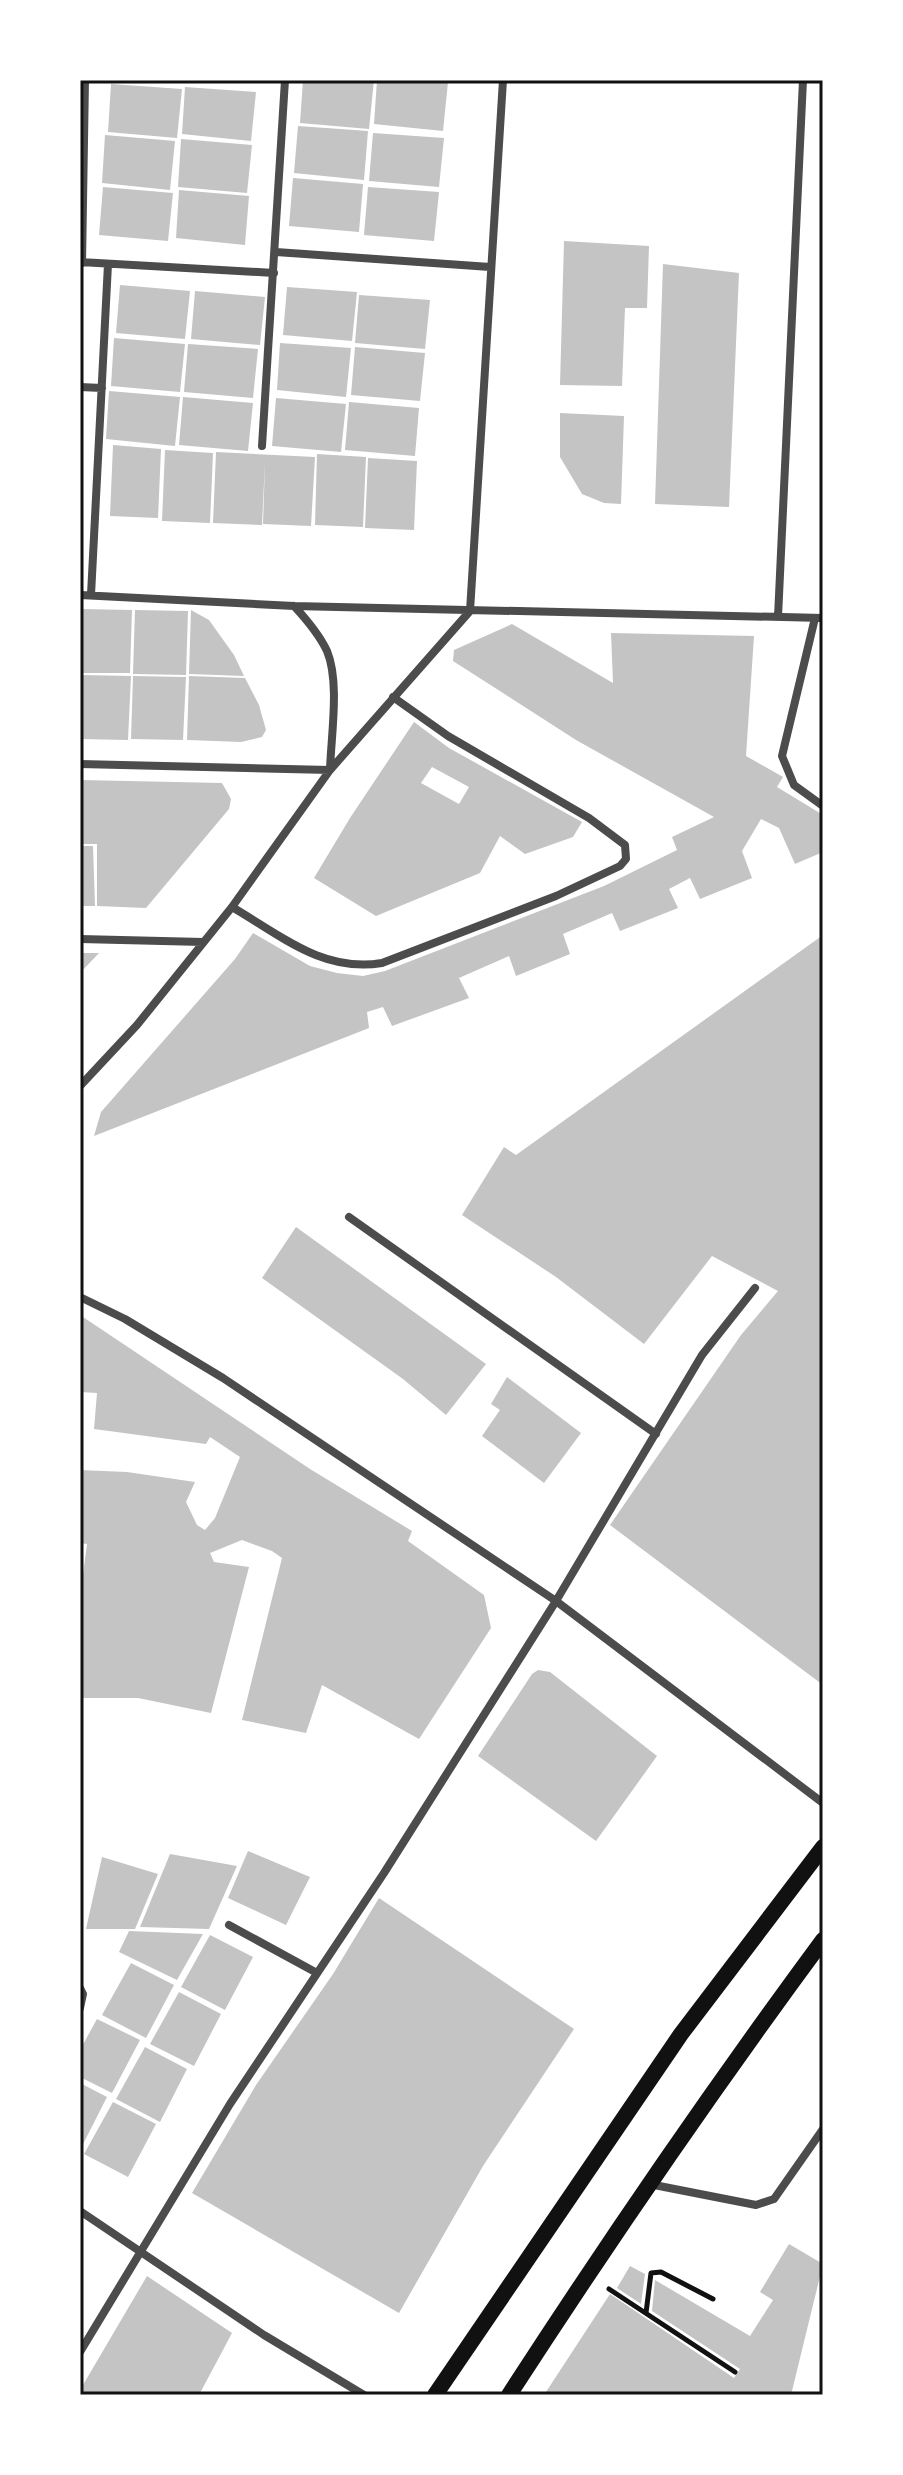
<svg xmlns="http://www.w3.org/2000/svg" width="903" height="2475" font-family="'Space Grotesk',sans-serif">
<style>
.building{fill:#c4c4c4;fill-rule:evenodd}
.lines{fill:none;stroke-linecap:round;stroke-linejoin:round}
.path{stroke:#111;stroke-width:5}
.minor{stroke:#4c4c4c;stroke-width:8}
.secondary{stroke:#111;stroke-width:16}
.neatline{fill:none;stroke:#111;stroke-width:3}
</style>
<rect width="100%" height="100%" fill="#fff"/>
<path class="building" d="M 303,80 L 374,80 L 369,129 L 300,123 Z
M 377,80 L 448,82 L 443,131 L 374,124 Z
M 111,84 L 182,89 L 177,138 L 108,132 Z
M 185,87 L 256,92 L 251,141 L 182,134 Z
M 298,126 L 368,131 L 364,180 L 294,173 Z
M 373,133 L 444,138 L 439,187 L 369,181 Z
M 105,135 L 175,141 L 170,190 L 102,183 Z
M 181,139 L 252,145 L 247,193 L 178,187 Z
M 293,178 L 363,184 L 359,232 L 289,226 Z
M 103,187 L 173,193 L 168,241 L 99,235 Z
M 368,187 L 439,192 L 434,241 L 364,235 Z
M 179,190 L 249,196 L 245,245 L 176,238 Z
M 564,241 L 649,246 L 647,308 L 625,308 L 622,386 L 560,385 Z
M 663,264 L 739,273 L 729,507 L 655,504 Z
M 120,285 L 190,291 L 185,339 L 116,333 Z
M 287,287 L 357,292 L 352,341 L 283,335 Z
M 195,291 L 265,297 L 260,345 L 191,339 Z
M 359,295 L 430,300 L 425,349 L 355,343 Z
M 114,338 L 185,344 L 180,392 L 111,386 Z
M 280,343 L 351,348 L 346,397 L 277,390 Z
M 188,344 L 258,349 L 253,398 L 184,392 Z
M 355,347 L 425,353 L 420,401 L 351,395 Z
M 109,391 L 180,397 L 175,446 L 106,439 Z
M 183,397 L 253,403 L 248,451 L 179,445 Z
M 276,398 L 346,404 L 341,452 L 272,446 Z
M 349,402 L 419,408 L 415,456 L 345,450 Z
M 560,413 L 624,416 L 621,504 L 604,503 L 582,494 L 560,457 Z
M 113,445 L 161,449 L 158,518 L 110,516 Z
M 165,450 L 213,453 L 210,523 L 162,521 Z
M 216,452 L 315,457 L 311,526 L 263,524 L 265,462 L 262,525 L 213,523 Z
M 317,454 L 366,457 L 363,527 L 315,525 Z
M 368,458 L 417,461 L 414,530 L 365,528 Z
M 80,609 L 132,610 L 130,673 L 80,673 Z
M 135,610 L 188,611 L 186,675 L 133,674 Z
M 191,610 L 209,620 L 234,655 L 244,676 L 189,674 Z
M 512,624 L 613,683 L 611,633 L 754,636 L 746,756 L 783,777 L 777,787 L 823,815 L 823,852 L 795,864 L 779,828 L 761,819 L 742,851 L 752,878 L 700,899 L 690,878 L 669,889 L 678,908 L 620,931 L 612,913 L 563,934 L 570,954 L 516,976 L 509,956 L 459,978 L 469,998 L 392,1026 L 383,1007 L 367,1012 L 369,1028 L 94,1136 L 101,1112 L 235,959 L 253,933 L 310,966 L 337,973 L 363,976 L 385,971 L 604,886 L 677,850 L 672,837 L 714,817 L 576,740 L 453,661 L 454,650 Z
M 80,675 L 131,676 L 128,740 L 80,739 Z
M 133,676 L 186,677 L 183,740 L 131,739 Z
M 189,676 L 245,678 L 259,705 L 266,730 L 262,737 L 241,742 L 187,740 Z
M 414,722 L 449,748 L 582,822 L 573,837 L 525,854 L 500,836 L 480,873 L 376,916 L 314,878 L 350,818 ZM 432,767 L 469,787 L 459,804 L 421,783 Z
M 80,780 L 222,783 L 231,799 L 229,809 L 146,908 L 97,906 L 97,844 L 80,844 Z
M 80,846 L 93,846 L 95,906 L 80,906 Z
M 823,935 L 823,1685 L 610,1525 L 741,1335 L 778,1291 L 712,1256 L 644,1344 L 556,1277 L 462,1215 L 504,1147 L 516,1155 Z
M 80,953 L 99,953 L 80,973 Z
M 296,1227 L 486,1364 L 446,1415 L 403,1379 L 262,1278 Z
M 80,1315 L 310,1469 L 412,1531 L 408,1541 L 484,1595 L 491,1628 L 419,1739 L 322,1685 L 306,1733 L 242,1720 L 282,1558 L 272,1551 L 242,1540 L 210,1553 L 214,1562 L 249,1567 L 211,1713 L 138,1698 L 80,1698 L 80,1598 L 87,1544 L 80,1543 L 80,1470 L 127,1472 L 195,1482 L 186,1502 L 197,1525 L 205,1530 L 215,1518 L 240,1457 L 210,1437 L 206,1444 L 94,1429 L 97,1393 L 80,1392 Z
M 507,1377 L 581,1433 L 544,1483 L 482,1436 L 500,1410 L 491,1404 Z
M 538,1670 L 550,1672 L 657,1756 L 596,1841 L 478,1756 L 532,1674 Z
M 248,1851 L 310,1877 L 286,1925 L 228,1898 Z
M 170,1854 L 237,1866 L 209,1929 L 140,1927 Z
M 102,1857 L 158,1874 L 135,1929 L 86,1929 Z
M 379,1898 L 574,2029 L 483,2166 L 399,2313 L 192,2193 L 256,2085 L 333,1974 Z
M 129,1931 L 203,1934 L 177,1980 L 119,1952 Z
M 210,1935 L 253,1957 L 225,2010 L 181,1987 Z
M 131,1963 L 174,1985 L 146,2038 L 102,2015 Z
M 179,1992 L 221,2014 L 194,2066 L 150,2044 Z
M 97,2019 L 140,2040 L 112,2093 L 80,2077 L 80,2050 Z
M 145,2047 L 187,2069 L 160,2122 L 116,2099 Z
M 80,2083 L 107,2097 L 80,2150 Z
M 113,2102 L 156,2124 L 128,2177 L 84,2154 Z
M 789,2244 L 823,2264 L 791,2395 L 544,2395 L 610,2294 L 734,2378 L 740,2369 L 652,2311 L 655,2280 L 750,2336 L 773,2300 L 760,2292 Z
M 630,2266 L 645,2274 L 641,2304 L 617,2288 Z
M 147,2276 L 232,2333 L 199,2395 L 80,2395 L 80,2390 Z"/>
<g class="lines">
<path class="path" d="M 609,2289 L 735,2372
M 646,2313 L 651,2273 L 661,2272 L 713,2299"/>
<path class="minor" d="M 276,252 L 490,267
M 80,262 L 274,273
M 82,263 L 85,80
M 80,387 L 102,388
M 262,446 L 285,80
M 80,595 L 294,606 L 823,618
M 91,595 L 108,264
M 778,617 L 803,80
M 815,618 L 782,756 L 794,785 L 823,806
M 80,764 L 330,770 C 331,736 340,682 327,651 C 319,634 307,620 294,606
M 232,907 C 280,935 323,973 382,963 L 556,896 L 620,866 L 626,859 L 625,845 L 589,818 L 448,736 L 393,697
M 80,939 L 203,942
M 80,1086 L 137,1025 L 232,907 L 330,770 L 470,611 L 503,80
M 349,1217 L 656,1434
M 80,1297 L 125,1319 L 223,1378 L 556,1601 L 823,1803
M 229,1925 L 317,1973
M 80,1988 L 83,1994 L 80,2008
M 649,2184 L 756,2205 L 774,2199 L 823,2129
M 80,2211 L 264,2335 L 364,2395
M 80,2352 L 230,2104 L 384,1873 L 556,1601 L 702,1355 L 755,1288"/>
<path class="secondary" d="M 435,2395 L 681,2034 L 823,1847
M 509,2395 C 610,2239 713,2089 823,1940"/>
</g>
<rect width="903" height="2475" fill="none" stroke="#ffffff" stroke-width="164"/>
<rect x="82" y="82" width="739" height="2311" class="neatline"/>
</svg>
